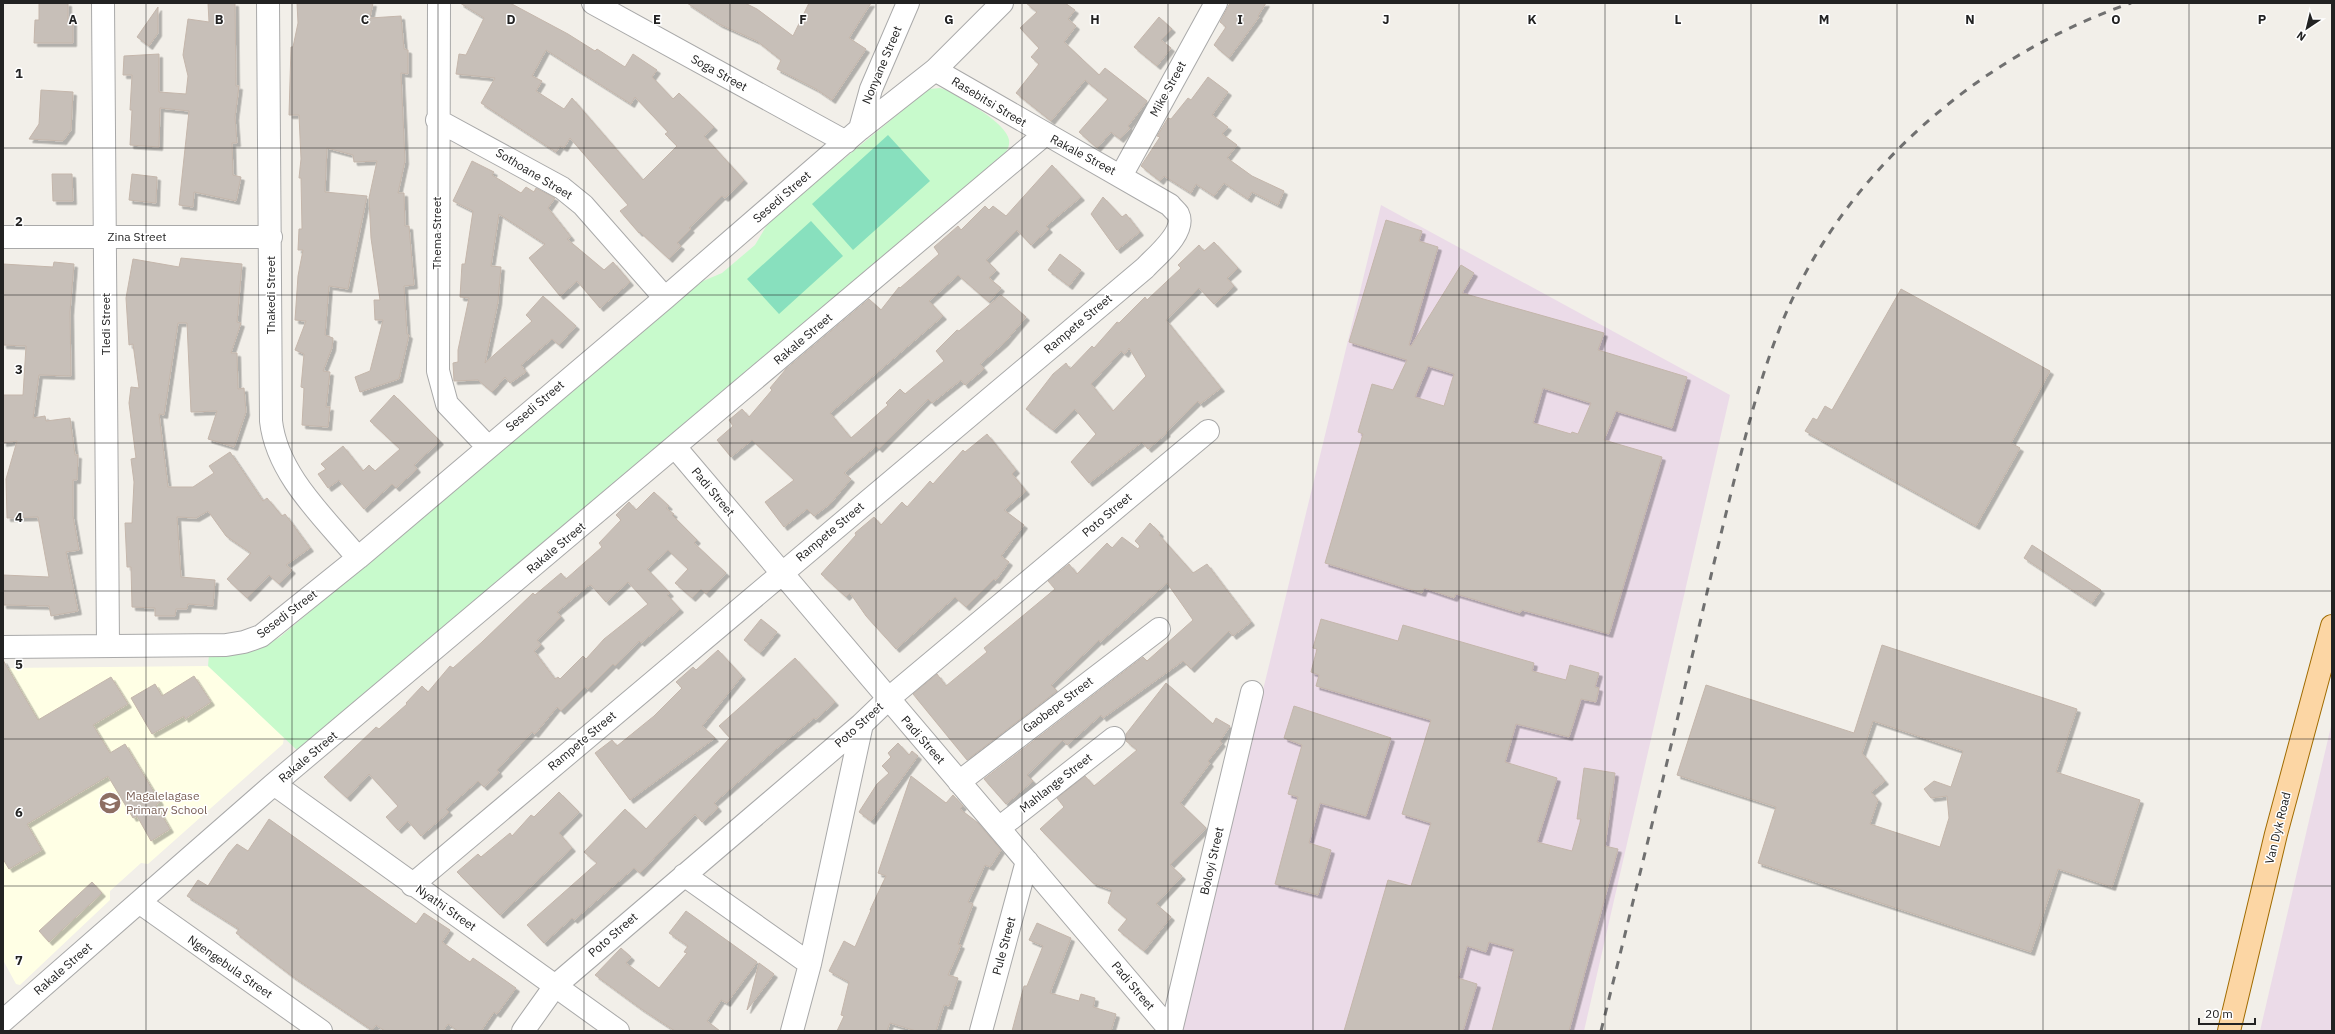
<svg xmlns="http://www.w3.org/2000/svg" width="2335" height="1034" font-family="'IBM Plex Sans',sans-serif">
<style>
.industrial{fill:#ebdbe8}
.education{fill:#ffffe5}
.park{fill:#c8facc}
.pitch{fill:#88e0be}
.building{fill:#c7bfb8;stroke:#c4b6ab;fill-rule:evenodd;filter:url(#shadow)}
.lines{fill:none;stroke-linecap:round;stroke-linejoin:round}
.minor-casing{stroke:#a9a9a9;stroke-width:24}
.major-casing{stroke:#a06b00;stroke-width:24}
.minor{stroke:#fff;stroke-width:22}
.major{stroke:#fcd6a4;stroke-width:22}
.rail{stroke:#707070;stroke-width:3;stroke-dasharray:8 8;stroke-linecap:butt}
.grid{fill:none;stroke:#222;stroke-width:1;stroke-opacity:0.55}
.labels{text-anchor:middle;stroke-width:3;stroke-linejoin:round;paint-order:stroke}
.street-label{font-size:12px;fill:#222;stroke:#fff}
.education-label{font-size:12px;fill:#785e54;stroke:#fff;text-anchor:start}
.grid-label{font-size:13px;text-anchor:middle;font-weight:bold;fill:#222;stroke:#fff;stroke-width:3;stroke-linejoin:round;paint-order:stroke}
</style>
<defs>
<filter id="shadow"><feDropShadow dx="3.5" dy="3.5" stdDeviation="0" flood-color="#0004"/></filter>
</defs>
<rect width="100%" height="100%" fill="#f2efe9"/>
<path class="industrial" d="M 1381,205 L 1730,395 L 1584,1031 L 1180,1031 Z
M 2332,722 L 2332,1031 L 2260,1031 Z"/>
<path class="education" d="M 208,666 L 284,737 L 283,744 L 148,864 L 141,863 L 110,891 L 110,900 L 20,985 L 16,984 L 3,960 L 3,668 Z"/>
<path class="park" d="M 940,88 L 949,91 C 964,101 1006,122 1009,140 C 1010,147 1006,152 1002,157 L 299,752 L 208,666 L 209,654 C 239,654 254,652 280,637 L 696,284 L 722,273 L 755,245 L 770,220 L 920,96 L 930,89 Z"/>
<path class="pitch" d="M 888,135 L 930,181 L 853,250 L 812,204 Z
M 811,221 L 843,256 L 779,314 L 747,279 Z"/>
<path class="building" d="M 39,3 L 68,3 L 68,21 L 73,21 L 73,43 L 34,43 L 35,20 L 39,20 Z
M 208,3 L 235,3 L 236,86 L 239,86 L 235,117 L 237,143 L 232,143 L 233,175 L 241,177 L 236,201 L 194,192 L 193,207 L 179,205 L 189,111 L 160,108 L 159,147 L 130,145 L 132,110 L 130,110 L 132,75 L 123,75 L 124,56 L 159,54 L 159,92 L 186,94 L 188,76 L 183,55 L 188,19 L 209,22 Z
M 297,3 L 373,3 L 370,18 L 401,16 L 404,49 L 408,50 L 408,74 L 401,73 L 405,161 L 398,193 L 404,193 L 405,226 L 409,226 L 414,285 L 404,286 L 407,334 L 409,335 L 399,379 L 360,392 L 355,377 L 370,371 L 383,320 L 375,320 L 374,300 L 380,300 L 371,238 L 369,198 L 377,161 L 354,162 L 353,155 L 327,148 L 325,192 L 367,196 L 348,289 L 329,286 L 325,335 L 333,338 L 332,348 L 323,371 L 330,372 L 326,407 L 330,407 L 328,427 L 302,425 L 304,388 L 301,387 L 304,354 L 295,350 L 306,321 L 295,320 L 298,276 L 303,250 L 298,250 L 299,229 L 302,229 L 301,178 L 299,178 L 301,159 L 299,115 L 289,115 L 291,47 L 293,47 L 298,23 Z
M 460,3 L 510,3 L 568,34 L 595,51 L 597,49 L 625,67 L 633,54 L 657,70 L 652,77 L 673,99 L 679,93 L 714,127 L 704,136 L 744,180 L 725,198 L 722,196 L 689,228 L 691,229 L 677,243 L 681,246 L 669,259 L 640,232 L 639,233 L 620,211 L 628,205 L 570,138 L 564,148 L 560,146 L 556,152 L 481,103 L 495,78 L 456,74 L 459,54 L 466,55 L 484,18 ZM 546,50 L 631,104 L 635,97 L 668,132 L 665,134 L 677,146 L 643,180 L 572,98 L 564,109 L 536,91 L 542,81 L 532,76 Z
M 687,3 L 745,3 L 757,9 L 793,36 L 809,3 L 871,3 L 849,38 L 866,49 L 832,100 L 816,89 L 777,69 L 781,60 L 757,41 L 719,24 Z
M 1026,3 L 1065,3 L 1075,10 L 1068,19 L 1076,26 L 1064,42 L 1099,75 L 1105,68 L 1147,101 L 1128,126 L 1130,128 L 1120,139 L 1111,132 L 1097,148 L 1079,132 L 1108,99 L 1085,80 L 1051,121 L 1016,93 L 1039,64 L 1031,57 L 1039,48 L 1020,28 L 1037,12 Z
M 1230,3 L 1266,3 L 1258,16 L 1259,17 L 1229,58 L 1214,45 L 1226,27 L 1220,22 Z
M 158,7 L 158,33 L 149,46 L 137,37 Z
M 1159,17 L 1172,29 L 1161,40 L 1171,48 L 1157,66 L 1134,47 Z
M 1208,77 L 1228,92 L 1212,115 L 1228,127 L 1222,134 L 1237,145 L 1227,158 L 1252,176 L 1284,191 L 1278,205 L 1252,192 L 1248,199 L 1224,183 L 1214,196 L 1196,184 L 1191,193 L 1164,176 L 1160,181 L 1141,166 L 1160,137 L 1157,136 L 1168,118 L 1171,119 L 1188,98 L 1191,100 Z
M 41,90 L 73,92 L 71,130 L 63,141 L 29,139 L 39,124 Z
M 472,161 L 494,172 L 492,175 L 521,193 L 526,187 L 534,192 L 536,188 L 555,198 L 548,208 L 571,237 L 567,239 L 604,270 L 613,262 L 630,282 L 600,308 L 577,281 L 560,296 L 529,258 L 545,244 L 499,214 L 491,266 L 501,267 L 498,302 L 485,363 L 532,321 L 526,315 L 543,296 L 576,326 L 559,345 L 552,339 L 521,365 L 526,372 L 510,383 L 505,377 L 492,392 L 478,380 L 454,381 L 453,363 L 458,362 L 458,350 L 469,298 L 460,297 L 462,264 L 465,264 L 473,211 L 453,201 Z
M 1052,165 L 1081,197 L 1046,226 L 1049,229 L 1031,245 L 1017,230 L 986,260 L 996,270 L 989,278 L 1001,288 L 989,302 L 958,275 L 929,301 L 943,316 L 830,413 L 851,438 L 888,405 L 886,403 L 900,389 L 905,394 L 944,361 L 936,351 L 957,330 L 959,331 L 1001,295 L 1026,317 L 1005,342 L 980,364 L 984,369 L 965,385 L 961,380 L 932,403 L 928,399 L 879,449 L 876,446 L 844,473 L 851,479 L 830,504 L 814,516 L 807,509 L 784,527 L 765,502 L 794,480 L 752,440 L 731,457 L 717,440 L 733,426 L 729,420 L 742,409 L 749,417 L 772,390 L 770,388 L 786,369 L 869,299 L 881,310 L 899,287 L 900,288 L 939,254 L 934,247 L 958,226 L 961,230 L 985,206 L 989,210 L 993,206 L 1006,216 Z
M 52,174 L 72,174 L 73,201 L 53,201 Z
M 132,174 L 157,177 L 156,203 L 129,200 Z
M 1103,197 L 1122,217 L 1126,214 L 1140,232 L 1117,250 L 1091,214 Z
M 1386,220 L 1422,231 L 1419,241 L 1438,247 L 1409,345 L 1411,346 L 1461,265 L 1474,273 L 1462,293 L 1604,333 L 1598,350 L 1687,377 L 1672,428 L 1616,411 L 1604,440 L 1662,457 L 1609,634 L 1522,610 L 1520,613 L 1456,594 L 1454,598 L 1424,588 L 1422,593 L 1325,563 L 1363,434 L 1358,432 L 1372,384 L 1393,390 L 1407,360 L 1349,342 ZM 1428,366 L 1454,374 L 1444,406 L 1415,397 ZM 1543,388 L 1591,403 L 1578,434 L 1572,432 L 1571,434 L 1533,423 Z
M 1214,242 L 1238,268 L 1227,278 L 1234,286 L 1214,304 L 1199,288 L 1166,320 L 1221,388 L 1200,404 L 1198,401 L 1166,432 L 1167,433 L 1148,449 L 1142,442 L 1089,483 L 1071,462 L 1096,434 L 1075,409 L 1053,430 L 1026,409 L 1053,374 L 1066,363 L 1070,369 L 1092,346 L 1094,348 L 1117,322 L 1119,323 L 1145,297 L 1147,300 L 1181,268 L 1178,265 L 1199,245 L 1204,251 ZM 1129,348 L 1146,376 L 1113,411 L 1091,384 L 1121,351 L 1125,354 Z
M 1060,254 L 1081,270 L 1069,286 L 1048,270 Z
M 181,258 L 242,264 L 237,322 L 241,323 L 231,353 L 237,353 L 238,389 L 244,388 L 246,412 L 234,447 L 208,439 L 217,411 L 191,412 L 187,323 L 178,323 L 164,415 L 159,414 L 168,487 L 193,487 L 214,473 L 209,466 L 230,452 L 263,501 L 267,498 L 282,516 L 285,514 L 310,548 L 286,565 L 292,570 L 279,584 L 269,575 L 247,598 L 227,579 L 251,553 L 226,536 L 208,511 L 196,518 L 177,517 L 181,577 L 215,580 L 213,606 L 188,604 L 187,609 L 176,609 L 175,616 L 155,616 L 155,608 L 132,607 L 131,567 L 127,567 L 125,523 L 132,523 L 134,482 L 131,459 L 136,458 L 129,403 L 131,387 L 139,388 L 133,344 L 129,345 L 126,298 L 133,259 L 179,267 Z
M 54,262 L 74,264 L 70,312 L 71,376 L 39,375 L 33,418 L 45,416 L 46,421 L 70,418 L 75,455 L 78,455 L 77,480 L 73,480 L 73,516 L 79,550 L 66,552 L 78,611 L 51,616 L 49,606 L 3,605 L 3,575 L 49,577 L 38,517 L 7,518 L 6,479 L 17,441 L 3,443 L 3,395 L 23,395 L 26,346 L 3,345 L 3,264 L 53,267 Z
M 1901,289 L 2050,371 L 2011,443 L 2020,448 L 1976,526 L 1805,431 L 1813,418 L 1817,420 L 1825,406 L 1832,410 Z
M 394,395 L 440,441 L 414,465 L 417,469 L 396,488 L 392,484 L 364,509 L 339,480 L 328,488 L 318,474 L 326,469 L 321,464 L 343,446 L 363,471 L 369,465 L 375,471 L 400,449 L 370,421 Z
M 987,434 L 1016,470 L 1012,474 L 1026,491 L 1004,510 L 1024,525 L 1001,556 L 1009,562 L 996,580 L 994,579 L 966,607 L 955,597 L 896,649 L 866,616 L 850,593 L 846,597 L 821,574 L 856,535 L 855,533 L 874,517 L 881,525 L 902,502 L 907,507 L 930,481 L 933,484 L 963,450 L 965,452 Z
M 654,492 L 669,506 L 666,508 L 674,514 L 672,515 L 697,540 L 694,543 L 726,573 L 706,594 L 701,589 L 692,598 L 675,583 L 688,569 L 668,550 L 647,569 L 670,593 L 667,595 L 680,609 L 641,643 L 639,641 L 615,666 L 613,664 L 588,689 L 585,687 L 561,711 L 557,707 L 535,734 L 532,732 L 497,770 L 499,773 L 484,787 L 478,781 L 446,809 L 449,812 L 421,836 L 408,821 L 398,830 L 386,817 L 398,806 L 369,774 L 347,798 L 324,777 L 376,727 L 379,729 L 407,704 L 406,703 L 422,686 L 428,692 L 450,666 L 453,668 L 482,642 L 533,593 L 535,595 L 561,573 L 566,579 L 602,547 L 599,543 L 621,520 L 616,515 L 629,502 L 636,510 ZM 628,582 L 648,604 L 604,639 L 586,659 L 583,656 L 560,679 L 558,677 L 555,679 L 534,651 L 541,645 L 537,640 L 561,617 L 557,612 L 588,586 L 591,585 L 606,602 Z
M 1150,523 L 1160,533 L 1159,535 L 1193,573 L 1207,564 L 1251,622 L 1233,636 L 1229,631 L 1191,669 L 1183,661 L 1103,718 L 1101,715 L 1067,745 L 1063,740 L 1027,775 L 1033,781 L 1006,804 L 984,779 L 1143,657 L 1147,661 L 1193,620 L 1167,583 L 1100,642 L 1099,640 L 1051,685 L 1057,691 L 967,760 L 913,694 L 937,674 L 946,686 L 987,652 L 984,648 L 1055,589 L 1048,581 L 1069,564 L 1077,574 L 1107,543 L 1112,548 L 1122,537 L 1138,549 L 1140,546 L 1135,541 Z
M 2032,545 L 2101,590 L 2092,603 L 2024,558 Z
M 761,619 L 777,632 L 760,653 L 744,640 Z
M 1321,619 L 1398,641 L 1403,625 L 1534,663 L 1532,671 L 1566,680 L 1570,665 L 1599,673 L 1595,687 L 1599,688 L 1596,702 L 1581,699 L 1569,737 L 1516,724 L 1505,762 L 1557,778 L 1537,842 L 1572,851 L 1581,819 L 1577,819 L 1584,768 L 1615,773 L 1605,846 L 1618,849 L 1569,1031 L 1492,1031 L 1514,949 L 1489,942 L 1486,952 L 1467,946 L 1458,978 L 1477,984 L 1463,1031 L 1344,1031 L 1388,880 L 1411,886 L 1431,823 L 1402,814 L 1431,720 L 1316,686 L 1319,675 L 1311,672 L 1317,649 L 1313,648 Z
M 1882,645 L 2077,709 L 2056,772 L 2140,800 L 2112,887 L 2058,869 L 2031,952 L 1758,863 L 1776,807 L 1677,775 L 1706,685 L 1854,733 ZM 1873,721 L 1963,751 L 1951,787 L 1934,781 L 1924,789 L 1931,798 L 1947,796 L 1949,818 L 1940,847 L 1870,824 L 1878,800 L 1871,792 L 1885,781 L 1862,753 Z
M 718,650 L 742,676 L 702,726 L 715,738 L 630,800 L 595,753 L 612,740 L 617,746 L 654,716 L 682,688 L 676,682 L 693,667 L 696,670 Z
M 795,658 L 835,702 L 816,719 L 814,718 L 777,748 L 714,803 L 718,808 L 702,822 L 695,814 L 640,873 L 634,868 L 574,920 L 572,918 L 544,943 L 527,925 L 597,863 L 584,852 L 625,809 L 646,829 L 730,738 L 719,726 Z
M 3,660 L 38,720 L 111,677 L 128,704 L 93,725 L 110,753 L 125,744 L 160,802 L 156,805 L 170,829 L 151,841 L 137,816 L 133,818 L 108,776 L 27,824 L 42,850 L 9,869 L 3,859 Z
M 194,676 L 211,702 L 185,719 L 184,716 L 152,734 L 131,698 L 155,684 L 162,696 Z
M 1166,683 L 1213,724 L 1216,718 L 1230,726 L 1220,741 L 1222,743 L 1208,761 L 1210,763 L 1180,803 L 1206,828 L 1170,865 L 1182,876 L 1156,904 L 1171,917 L 1144,951 L 1118,930 L 1127,919 L 1108,903 L 1112,890 L 1093,883 L 1040,829 L 1064,807 L 1057,798 L 1085,776 L 1094,786 L 1137,750 L 1126,741 L 1126,734 Z
M 1294,706 L 1391,738 L 1366,816 L 1320,803 L 1309,843 L 1331,850 L 1318,895 L 1275,884 L 1298,797 L 1288,794 L 1302,745 L 1284,738 Z
M 898,743 L 909,755 L 912,751 L 918,756 L 871,821 L 859,812 L 877,784 L 889,773 L 882,766 L 891,757 L 888,753 Z
M 911,776 L 946,803 L 953,795 L 963,806 L 960,809 L 978,823 L 1001,850 L 990,867 L 985,865 L 968,902 L 973,904 L 958,944 L 961,945 L 948,975 L 958,978 L 949,1006 L 944,1005 L 936,1031 L 916,1031 L 890,1023 L 887,1031 L 837,1031 L 844,1016 L 841,1015 L 849,982 L 829,971 L 844,941 L 855,947 L 871,910 L 870,910 L 886,876 L 878,873 Z
M 559,792 L 579,812 L 559,833 L 572,848 L 500,915 L 457,872 L 478,854 L 481,857 L 510,833 L 512,836 L 531,815 L 534,817 Z
M 269,819 L 416,924 L 424,913 L 450,930 L 442,942 L 470,962 L 473,958 L 516,988 L 497,1014 L 494,1012 L 481,1031 L 458,1031 L 448,1024 L 443,1031 L 385,1031 L 376,1025 L 372,1030 L 292,976 L 236,933 L 239,929 L 187,896 L 198,880 L 208,886 L 229,853 L 237,844 L 248,851 Z
M 92,882 L 102,893 L 49,942 L 39,931 Z
M 686,911 L 757,962 L 727,1003 L 721,1000 L 707,1021 L 720,1031 L 675,1031 L 640,1008 L 595,975 L 621,948 L 631,957 L 626,963 L 659,988 L 687,953 L 684,952 L 688,946 L 669,933 Z
M 1037,923 L 1071,938 L 1050,993 L 1079,1001 L 1081,994 L 1095,998 L 1093,1007 L 1116,1014 L 1111,1031 L 1012,1031 L 1024,986 L 1027,986 L 1043,946 L 1029,940 Z
M 759,963 L 774,974 L 747,1010 Z"/>
<g class="lines">
<g class="minor-casing">
<path id="minor" d="M 103,3 L 108,645
M 268,3 L 271,421 C 277,475 325,518 358,558
M 439,3 L 438,371 L 447,404 L 487,446
M 593,3 L 846,142
M 437,120 L 562,188 L 583,205 L 665,298
M 860,129 L 871,89 L 908,3
M 1121,176 L 1216,3
M 3,237 L 271,237
M 675,447 L 1171,1031
M 3,647 L 226,645 L 244,642 L 261,636 L 358,558 L 665,298 L 860,129 L 935,70 L 1002,3
M 959,782 L 1159,629
M 274,784 L 618,1031
M 999,828 L 1114,738
M 684,875 L 810,964
M 412,885 L 1145,268 C 1155,257 1187,232 1178,214 C 1176,211 1172,208 1170,205 L 935,70
M 139,902 L 321,1031
M 3,1021 L 274,784 L 1044,135
M 523,1031 L 555,986 L 862,724 L 888,699 L 1208,431
M 792,1031 L 810,964 L 862,724
M 981,1031 L 1027,861
M 1171,1031 L 1252,692"/>
</g>
<g class="major-casing">
<path id="major" d="M 2229,1031 L 2276,834 L 2332,626"/>
</g>
<use href="#minor" class="minor"/>
<use href="#major" class="major"/>
<path class="rail" d="M 1601,1031 C 1633,902 1665,773 1695,644 C 1708,588 1721,533 1735,477 C 1748,426 1761,375 1781,325 C 1842,173 1978,56 2131,3"/>
</g>
<path class="grid" d="M 146,3 L 146,1031M 292,3 L 292,1031M 438,3 L 438,1031M 584,3 L 584,1031M 730,3 L 730,1031M 876,3 L 876,1031M 1022,3 L 1022,1031M 1168,3 L 1168,1031M 1313,3 L 1313,1031M 1459,3 L 1459,1031M 1605,3 L 1605,1031M 1751,3 L 1751,1031M 1897,3 L 1897,1031M 2043,3 L 2043,1031M 2189,3 L 2189,1031M 3,148 L 2332,148M 3,295 L 2332,295M 3,443 L 2332,443M 3,591 L 2332,591M 3,739 L 2332,739M 3,886 L 2332,886"/>
<defs>
<g id="school-disc" transform="scale(1.15)"><circle r="9.5" fill="#8d6e63" stroke="#fff"/><path d="M0-5L7-2L0 1L-7-2ZM-4 1L0 2.5L4 1V4Q0 6-4 4Z" fill="#fff"/></g>
</defs>
<g fill-rule="evenodd">
<use href="#school-disc" x="110" y="803"/>
</g>
<g class="labels">
<g class="street-label">
<text transform="translate(882 65) rotate(-67)" y="4">Nonyane Street</text>
<text transform="translate(719 73) rotate(29)" y="4">Soga Street</text>
<text transform="translate(1168 89) rotate(-61)" y="4">Mike Street</text>
<text transform="translate(989 102) rotate(31)" y="4">Rasebitsi Street</text>
<text transform="translate(1083 155) rotate(28)" y="4">Rakale Street</text>
<text transform="translate(534 174) rotate(31)" y="4">Sothoane Street</text>
<text transform="translate(782 197) rotate(-41)" y="4">Sesedi Street</text>
<text transform="translate(437 233) rotate(-90)" y="4">Thema Street</text>
<text x="137" y="241">Zina Street</text>
<text transform="translate(271 295) rotate(-90)" y="4">Thakedi Street</text>
<text transform="translate(106 324) rotate(-90)" y="4">Tledi Street</text>
<text transform="translate(1078 324) rotate(-40)" y="4">Rampete Street</text>
<text transform="translate(803 339) rotate(-40)" y="4">Rakale Street</text>
<text transform="translate(535 406) rotate(-40)" y="4">Sesedi Street</text>
<text transform="translate(713 492) rotate(50)" y="4">Padi Street</text>
<text transform="translate(1107 515) rotate(-40)" y="4">Poto Street</text>
<text transform="translate(830 532) rotate(-40)" y="4">Rampete Street</text>
<text transform="translate(556 548) rotate(-40)" y="4">Rakale Street</text>
<text transform="translate(287 614) rotate(-37)" y="4">Sesedi Street</text>
<text transform="translate(1058 705) rotate(-37)" y="4">Gaobepe Street</text>
<text transform="translate(859 725) rotate(-42)" y="4">Poto Street</text>
<text transform="translate(923 740) rotate(49)" y="4">Padi Street</text>
<text transform="translate(582 741) rotate(-40)" y="4">Rampete Street</text>
<text transform="translate(308 757) rotate(-40)" y="4">Rakale Street</text>
<text transform="translate(1056 783) rotate(-38)" y="4">Mahlange Street</text>
<text transform="translate(2278 828) rotate(-76)" y="4">Van Dyk Road</text>
<text transform="translate(1212 861) rotate(-77)" y="4">Boloyi Street</text>
<text transform="translate(446 908) rotate(35)" y="4">Nyathi Street</text>
<text transform="translate(613 935) rotate(-41)" y="4">Poto Street</text>
<text transform="translate(1004 946) rotate(-75)" y="4">Pule Street</text>
<text transform="translate(230 967) rotate(35)" y="4">Ngengebula Street</text>
<text transform="translate(63 969) rotate(-41)" y="4">Rakale Street</text>
<text transform="translate(1133 986) rotate(50)" y="4">Padi Street</text>
</g>
<g class="education-label">
<text x="126" y="800">Magalelagase<tspan x="126" dy="14">Primary School</tspan></text>
</g>
</g>
<g class="grid-label">
<text x="73" y="24">A</text>
<text x="219" y="24">B</text>
<text x="365" y="24">C</text>
<text x="511" y="24">D</text>
<text x="657" y="24">E</text>
<text x="803" y="24">F</text>
<text x="949" y="24">G</text>
<text x="1095" y="24">H</text>
<text x="1240" y="24">I</text>
<text x="1386" y="24">J</text>
<text x="1532" y="24">K</text>
<text x="1678" y="24">L</text>
<text x="1824" y="24">M</text>
<text x="1970" y="24">N</text>
<text x="2116" y="24">O</text>
<text x="2262" y="24">P</text>
<text x="19" y="78">1</text>
<text x="19" y="226">2</text>
<text x="19" y="374">3</text>
<text x="19" y="522">4</text>
<text x="19" y="669">5</text>
<text x="19" y="817">6</text>
<text x="19" y="965">7</text>
</g>
<rect width="2335" height="1034" fill="none" stroke="#222222" stroke-width="8"/>
<g transform="translate(2307 28) rotate(215)" stroke="#ffffff" stroke-width="3" paint-order="stroke">
<path d="M0-3L7 15L0 10L-7 15Z" fill="#222222"/>
<text y="-6" font-size="11" font-weight="bold" text-anchor="middle" fill="#222222">N</text>
</g>
<path d="M2199 1018v6h56v-6" fill="none" stroke="#222222" stroke-width="2"/>
<text x="2205" y="1018" font-size="12" fill="#222222" stroke="#ffffff" stroke-width="3" paint-order="stroke">20 m</text>
</svg>
